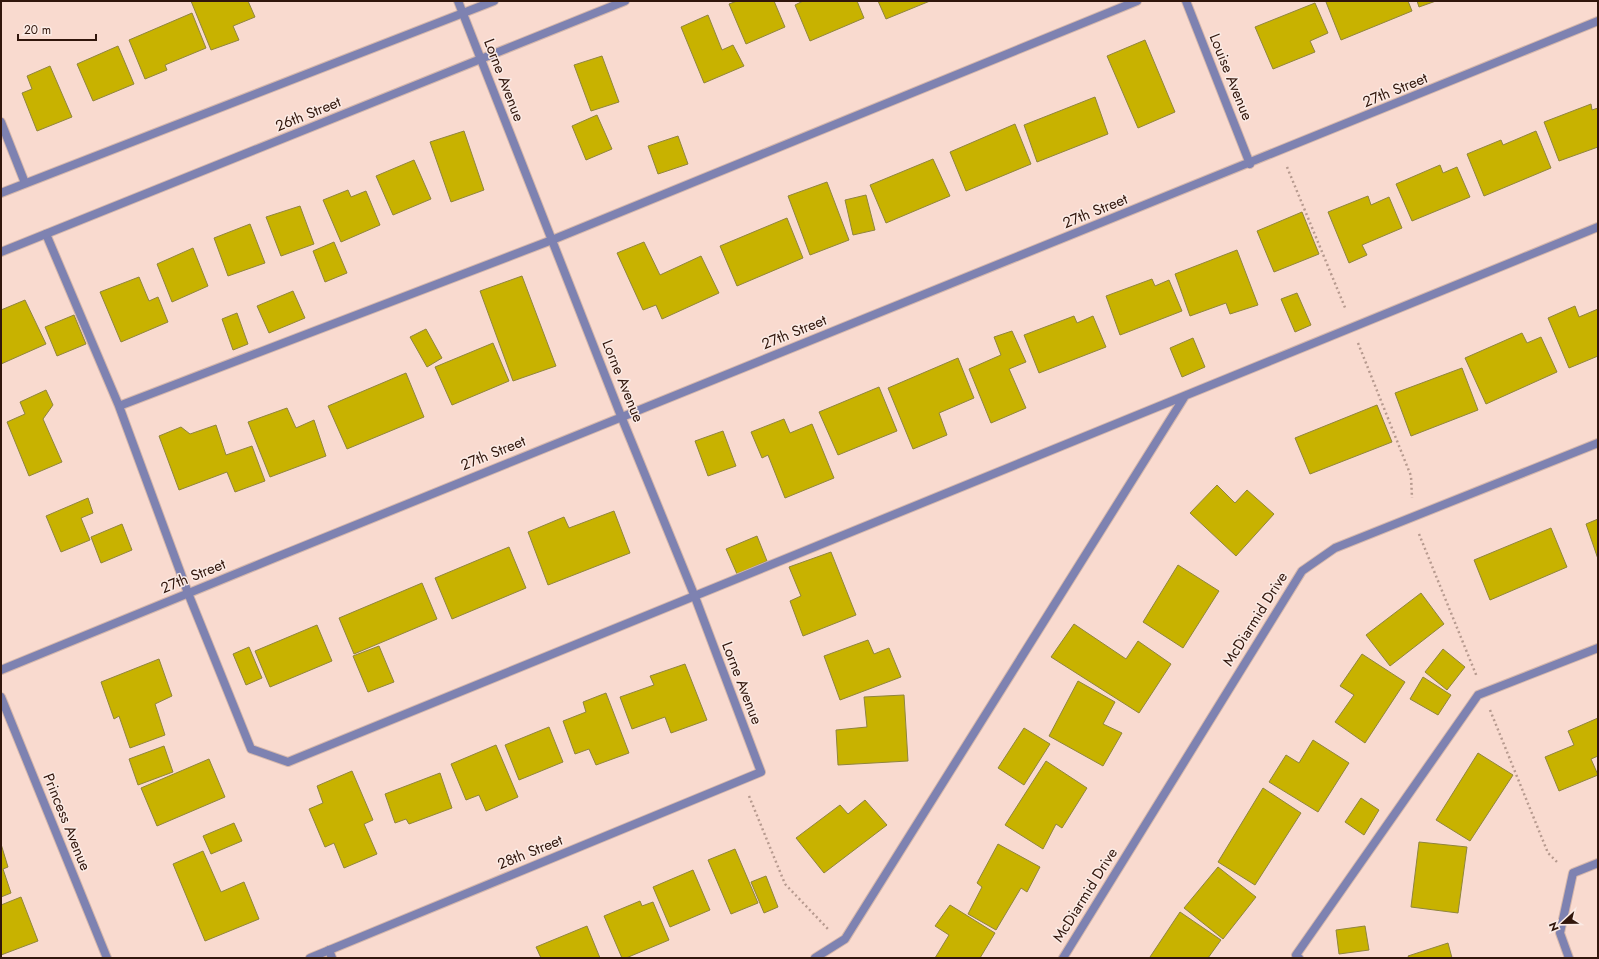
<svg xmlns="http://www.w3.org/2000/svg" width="1599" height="959" font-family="Jost,sans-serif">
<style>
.building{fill:#c8b200;stroke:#90853d}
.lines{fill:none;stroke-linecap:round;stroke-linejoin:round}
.service-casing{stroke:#d5b7ac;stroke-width:10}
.minor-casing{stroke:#d5b7ac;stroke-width:10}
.tertiary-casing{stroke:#d5b7ac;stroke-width:10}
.path{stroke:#b79a8f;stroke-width:2.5;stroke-dasharray:2 3;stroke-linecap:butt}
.service{stroke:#7e82b1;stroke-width:8}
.minor{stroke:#7e82b1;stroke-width:8}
.tertiary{stroke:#7e82b1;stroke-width:8}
.labels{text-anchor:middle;stroke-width:3;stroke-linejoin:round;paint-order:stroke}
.street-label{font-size:15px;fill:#31160c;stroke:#fbebe5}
</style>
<rect width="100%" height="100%" fill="#f9dacf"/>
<path class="building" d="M 191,1 L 248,1 L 255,17 L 233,26 L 239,40 L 211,50 Z
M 737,1 L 774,1 L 785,27 L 746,44 L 729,4 Z
M 803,1 L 857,1 L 864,18 L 810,41 L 795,5 Z
M 878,1 L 930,1 L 886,19 Z
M 1329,1 L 1408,1 L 1412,11 L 1341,40 L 1326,2 Z
M 1417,1 L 1436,1 L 1419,7 Z
M 1315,3 L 1328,33 L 1310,41 L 1315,52 L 1273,69 L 1255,27 Z
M 192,13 L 206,48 L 165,65 L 167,70 L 145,79 L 129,40 Z
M 708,15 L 722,50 L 733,45 L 744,66 L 704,83 L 681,27 Z
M 1145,40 L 1175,112 L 1138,128 L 1107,56 Z
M 118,46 L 134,84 L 93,101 L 77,64 Z
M 602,56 L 619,102 L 591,111 L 574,65 Z
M 50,66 L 72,117 L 37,131 L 22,93 L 32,89 L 27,76 Z
M 1095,97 L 1108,134 L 1037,162 L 1024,125 Z
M 1591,104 L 1592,110 L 1598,108 L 1598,147 L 1559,161 L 1544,122 Z
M 597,115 L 612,149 L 586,160 L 572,126 Z
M 1015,124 L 1031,164 L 966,191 L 950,152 Z
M 464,131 L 484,190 L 451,202 L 430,142 Z
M 1536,131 L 1551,168 L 1484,196 L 1467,154 L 1501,140 L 1503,145 Z
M 678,136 L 688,164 L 658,174 L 648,146 Z
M 933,159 L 950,196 L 886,223 L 870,185 Z
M 414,160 L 431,199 L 393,215 L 376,176 Z
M 1440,165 L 1443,173 L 1457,167 L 1470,197 L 1412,221 L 1396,184 Z
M 827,182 L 849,240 L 810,255 L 788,196 Z
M 348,190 L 351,197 L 366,191 L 380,225 L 341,242 L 323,200 Z
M 866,195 L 875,230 L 853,235 L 845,200 Z
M 1368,196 L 1371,205 L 1389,197 L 1402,228 L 1362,245 L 1367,255 L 1349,263 L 1328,212 Z
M 300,206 L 314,244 L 281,256 L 266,217 Z
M 1302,212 L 1319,254 L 1274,272 L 1257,231 Z
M 787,218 L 803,258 L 737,286 L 720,246 Z
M 250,224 L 265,263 L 228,276 L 214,238 Z
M 334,242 L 347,273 L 325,282 L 313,251 Z
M 644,242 L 660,275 L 701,256 L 719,293 L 662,319 L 656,305 L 643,310 L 617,253 Z
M 193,248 L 208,286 L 172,302 L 157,264 Z
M 1237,250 L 1258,305 L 1230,314 L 1226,303 L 1190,316 L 1175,274 Z
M 522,276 L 556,366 L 513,381 L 480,291 Z
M 139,277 L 149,301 L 158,297 L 168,322 L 121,342 L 100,292 Z
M 1152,279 L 1155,286 L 1169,280 L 1182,311 L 1120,335 L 1106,296 Z
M 293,291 L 305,318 L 269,333 L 257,306 Z
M 1297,293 L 1311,325 L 1295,332 L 1281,299 Z
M 25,300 L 46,344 L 1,364 L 1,310 Z
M 1575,306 L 1579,317 L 1598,309 L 1598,356 L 1569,368 L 1548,318 Z
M 237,313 L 248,344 L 233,350 L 222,319 Z
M 74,315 L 86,344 L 57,356 L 45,327 Z
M 1074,316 L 1077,323 L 1093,316 L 1106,347 L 1039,373 L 1024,335 Z
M 426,329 L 442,358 L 427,367 L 410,337 Z
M 1012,331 L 1026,362 L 1009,369 L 1026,408 L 991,423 L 969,369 L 1001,355 L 994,337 Z
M 1522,333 L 1527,343 L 1541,337 L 1557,372 L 1486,404 L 1465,358 Z
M 1193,338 L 1205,367 L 1182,377 L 1170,348 Z
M 493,343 L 509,381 L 452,405 L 435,367 Z
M 958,358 L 974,398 L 939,413 L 947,435 L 913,449 L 888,388 Z
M 1462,368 L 1478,410 L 1411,436 L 1395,393 Z
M 406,373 L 424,417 L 347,449 L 328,406 Z
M 879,387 L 897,431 L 838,455 L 819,412 Z
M 46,390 L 53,405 L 43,419 L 62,462 L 29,476 L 7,422 L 25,414 L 20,402 Z
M 1377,405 L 1392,442 L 1310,474 L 1295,438 Z
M 287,408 L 296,428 L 314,420 L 326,456 L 270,477 L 248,422 Z
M 784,419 L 790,433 L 812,424 L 834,478 L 785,498 L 768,455 L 762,458 L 751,432 Z
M 216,425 L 226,455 L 252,446 L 265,481 L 235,492 L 227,472 L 179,490 L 159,436 L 181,427 L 190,434 Z
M 723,431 L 736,466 L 708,476 L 695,441 Z
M 1217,485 L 1235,503 L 1247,490 L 1274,514 L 1236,556 L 1190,513 Z
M 88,498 L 93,513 L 81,518 L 90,540 L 61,552 L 46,516 Z
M 614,511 L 630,553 L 548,585 L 528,532 L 564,517 L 569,528 Z
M 1598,519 L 1598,559 L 1586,524 Z
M 122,524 L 132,550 L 101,563 L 91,537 Z
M 1551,528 L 1567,567 L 1490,600 L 1474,560 Z
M 757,536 L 767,561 L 737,574 L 726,549 Z
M 509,547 L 526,588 L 452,619 L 435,578 Z
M 831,552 L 856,615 L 803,636 L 790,601 L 801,596 L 789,567 Z
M 1178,565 L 1219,591 L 1183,648 L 1143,622 Z
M 422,583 L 437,619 L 354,654 L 339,618 Z
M 1421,593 L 1444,624 L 1390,666 L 1366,635 Z
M 1074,624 L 1126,659 L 1138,641 L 1171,664 L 1139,713 L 1051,657 Z
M 317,625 L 332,661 L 270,687 L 255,651 Z
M 868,640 L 874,654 L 889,648 L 901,677 L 840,700 L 824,656 Z
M 379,646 L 394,682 L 368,692 L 353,656 Z
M 249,647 L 262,678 L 246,685 L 233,654 Z
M 1443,649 L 1465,667 L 1447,690 L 1425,672 Z
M 1362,654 L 1405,682 L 1365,743 L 1335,722 L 1354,695 L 1340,686 Z
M 159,659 L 172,696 L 155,704 L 165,735 L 130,748 L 119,716 L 114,719 L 101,682 Z
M 685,664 L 707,720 L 671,733 L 665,717 L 632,729 L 620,697 L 654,685 L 650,676 Z
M 1423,677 L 1451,695 L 1438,715 L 1410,699 Z
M 1078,681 L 1115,702 L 1103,724 L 1122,733 L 1103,766 L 1049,736 Z
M 606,693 L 629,753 L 596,765 L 589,749 L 575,754 L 563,721 L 586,712 L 583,702 Z
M 904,695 L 908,761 L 838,765 L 836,730 L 867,727 L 864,697 Z
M 1598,718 L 1598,756 L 1591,759 L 1598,775 L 1559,791 L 1545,757 L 1574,745 L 1568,731 Z
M 549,727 L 563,762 L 519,780 L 505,745 Z
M 1024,728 L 1050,744 L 1024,785 L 998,768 Z
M 1313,740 L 1349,763 L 1318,812 L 1269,782 L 1286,755 L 1299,763 Z
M 496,745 L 518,797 L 486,811 L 479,795 L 466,800 L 451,764 Z
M 164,746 L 173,772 L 138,785 L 129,759 Z
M 1478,753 L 1513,775 L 1470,841 L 1436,820 Z
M 209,759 L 225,797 L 157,826 L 141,788 Z
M 1046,761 L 1087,788 L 1062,828 L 1056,824 L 1043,849 L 1005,825 Z
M 352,771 L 373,820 L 364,824 L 377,854 L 344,868 L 334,843 L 325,847 L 309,809 L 323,803 L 317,786 Z
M 440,773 L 452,808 L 409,824 L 406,819 L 395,823 L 385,794 Z
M 1263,788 L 1301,813 L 1255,885 L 1218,862 Z
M 1361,798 L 1379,810 L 1364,835 L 1345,822 Z
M 865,800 L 887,825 L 824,873 L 796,838 L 840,805 L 848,814 Z
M 234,823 L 242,841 L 211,854 L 203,836 Z
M 1419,842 L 1467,847 L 1458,913 L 1411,907 Z
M 1,844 L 8,867 L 3,869 L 11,893 L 1,897 Z
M 998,844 L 1040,867 L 1027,892 L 1021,888 L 996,930 L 968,914 L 982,887 L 977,883 Z
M 735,849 L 758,903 L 731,914 L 708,860 Z
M 203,851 L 221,892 L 244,882 L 259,919 L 205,941 L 173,864 Z
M 1218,867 L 1256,897 L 1223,939 L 1184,908 Z
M 693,870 L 710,910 L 670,927 L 653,887 Z
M 766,876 L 778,907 L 764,913 L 751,882 Z
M 21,897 L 38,941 L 1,955 L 1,905 Z
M 640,901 L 642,906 L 653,902 L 669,940 L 626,958 L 622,958 L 604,916 Z
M 950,905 L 995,933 L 980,958 L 935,958 L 949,935 L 935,926 Z
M 1180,912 L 1221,940 L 1208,958 L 1151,958 L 1150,957 Z
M 587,926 L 600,958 L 541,958 L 536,947 Z
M 1365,926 L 1369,950 L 1339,954 L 1336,930 Z
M 1448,943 L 1452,958 L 1409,958 L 1408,956 Z"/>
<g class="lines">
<g class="service-casing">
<path id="service" d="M 1,122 L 25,183
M 46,234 L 119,406 L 552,240 L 1137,1
M 119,406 L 188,593 L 251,749 L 288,762 L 1598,227
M 329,950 L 332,958
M 815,958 L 845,939 L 1185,396
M 1299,958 L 1296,955 L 1478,695 L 1598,648"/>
</g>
<g class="minor-casing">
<path id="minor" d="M 1186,1 L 1250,164
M 1,670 C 532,451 1066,240 1598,21
M 1,697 L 107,958
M 310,958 L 761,772 L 695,597 L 621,416 L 458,1
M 1063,958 L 1302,571 L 1335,548 L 1598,443
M 1569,958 L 1560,933 L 1573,873 L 1598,863"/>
</g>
<g class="tertiary-casing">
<path id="tertiary" d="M 1,193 L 494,1
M 1,252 L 625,1"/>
</g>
<path class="path" d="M 1287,167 L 1346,310
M 1358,343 L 1411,476 L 1412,498
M 1419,534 L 1477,677
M 1490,710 L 1548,853 L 1558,863
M 749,796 L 785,884 L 828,929"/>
<use href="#service" class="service"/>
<use href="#minor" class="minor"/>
<use href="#tertiary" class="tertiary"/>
</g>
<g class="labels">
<g class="street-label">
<text transform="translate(1231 77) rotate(68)" y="5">Louise Avenue</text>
<text transform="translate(504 80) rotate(69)" y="5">Lorne Avenue</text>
<text transform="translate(1395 90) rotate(-22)" y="5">27th Street</text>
<text transform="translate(308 114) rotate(-22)" y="5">26th Street</text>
<text transform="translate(1095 211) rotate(-22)" y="5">27th Street</text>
<text transform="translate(794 332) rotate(-22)" y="5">27th Street</text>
<text transform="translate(623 381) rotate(68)" y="5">Lorne Avenue</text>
<text transform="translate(493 453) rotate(-22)" y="5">27th Street</text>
<text transform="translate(193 576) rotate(-22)" y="5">27th Street</text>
<text transform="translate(1255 619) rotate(-58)" y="5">McDiarmid Drive</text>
<text transform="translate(742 683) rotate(69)" y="5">Lorne Avenue</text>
<text transform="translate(67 822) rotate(68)" y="5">Princess Avenue</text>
<text transform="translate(530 852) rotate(-22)" y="5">28th Street</text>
<text transform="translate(1085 895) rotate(-58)" y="5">McDiarmid Drive</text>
</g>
</g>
<rect width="1599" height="959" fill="none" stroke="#31160c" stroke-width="4"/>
<g transform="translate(1563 923) rotate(248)" stroke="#fbebe5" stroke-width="3" paint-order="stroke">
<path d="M0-3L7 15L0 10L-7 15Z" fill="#31160c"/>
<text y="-6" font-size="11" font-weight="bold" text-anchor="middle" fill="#31160c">N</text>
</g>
<path d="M18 34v6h78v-6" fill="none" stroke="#31160c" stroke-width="2"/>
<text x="24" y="34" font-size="12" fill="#31160c" stroke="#fbebe5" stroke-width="3" paint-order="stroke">20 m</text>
</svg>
